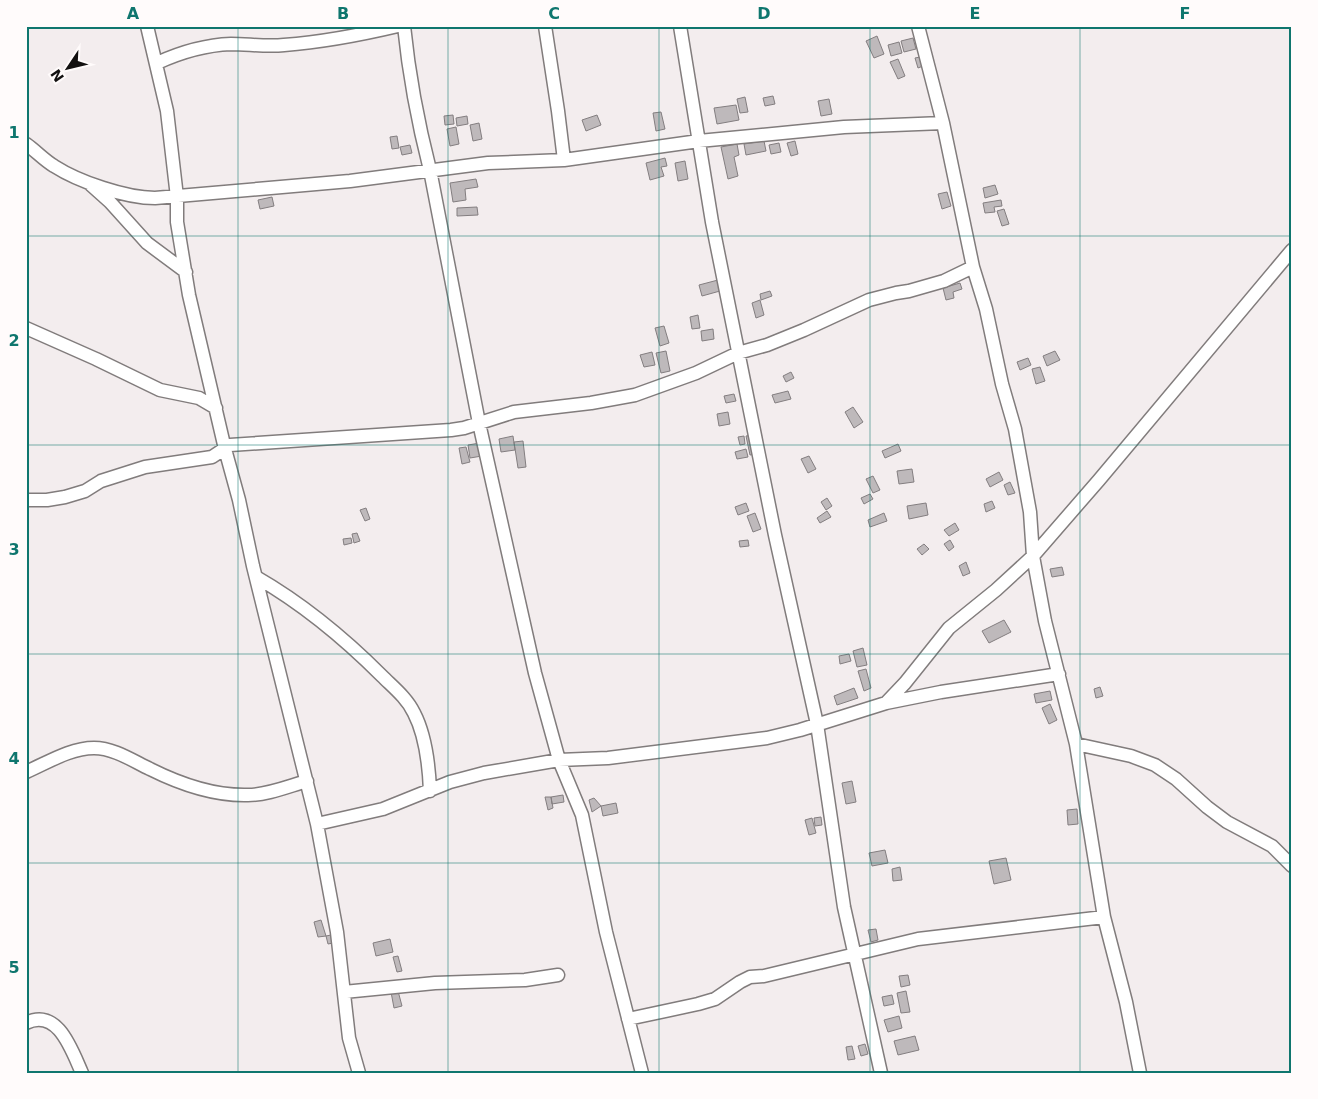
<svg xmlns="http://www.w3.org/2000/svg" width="1318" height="1099" font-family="'DejaVu Sans',sans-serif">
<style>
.building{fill:#beb9bb;stroke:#837e80}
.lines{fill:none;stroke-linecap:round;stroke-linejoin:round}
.street-casing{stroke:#817c7c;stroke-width:15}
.street{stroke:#fff;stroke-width:12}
.grid{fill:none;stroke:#0f766e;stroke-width:1;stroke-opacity:0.55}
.neatline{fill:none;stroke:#0f766e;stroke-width:2}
.grid-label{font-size:16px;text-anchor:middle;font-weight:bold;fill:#0f766e}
</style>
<rect width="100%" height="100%" fill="#f3edee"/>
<path class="building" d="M 877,36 L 884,54 L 874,58 L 866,41 Z
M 913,38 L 916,49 L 904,52 L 901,41 Z
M 899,42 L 902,53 L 891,56 L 888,45 Z
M 920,57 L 923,66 L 918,68 L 915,58 Z
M 898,59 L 905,76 L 898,79 L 890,62 Z
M 773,96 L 775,104 L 765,106 L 763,98 Z
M 745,97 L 748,112 L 740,113 L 737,99 Z
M 829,99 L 832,114 L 821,116 L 818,101 Z
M 736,105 L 739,120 L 717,124 L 714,108 Z
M 661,112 L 665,129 L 656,131 L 653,113 Z
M 453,115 L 454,124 L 445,125 L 444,116 Z
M 597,115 L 601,125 L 586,131 L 582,120 Z
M 467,116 L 468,124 L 457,126 L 456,118 Z
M 479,123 L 482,139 L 473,141 L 470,125 Z
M 456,127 L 459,144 L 450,146 L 447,129 Z
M 397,136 L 399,148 L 392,149 L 390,137 Z
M 764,141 L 766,151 L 746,155 L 744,144 Z
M 795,141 L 798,154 L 791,156 L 787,143 Z
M 779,143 L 781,152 L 771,154 L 769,145 Z
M 737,144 L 739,155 L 734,157 L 738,176 L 728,179 L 721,147 Z
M 410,145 L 412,153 L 402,155 L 400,147 Z
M 665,158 L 667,166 L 661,167 L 664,176 L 650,180 L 646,163 Z
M 685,161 L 688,179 L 678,181 L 675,163 Z
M 476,179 L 478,187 L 465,189 L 466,200 L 453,202 L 450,183 Z
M 995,185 L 998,194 L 985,198 L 983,188 Z
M 947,192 L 951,206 L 942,209 L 938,194 Z
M 272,197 L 274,206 L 260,209 L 258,200 Z
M 1001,200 L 1002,206 L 994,207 L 995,212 L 985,213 L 983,203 Z
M 477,207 L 478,215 L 457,216 L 457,208 Z
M 1004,209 L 1009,224 L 1002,226 L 997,211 Z
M 718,280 L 720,291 L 702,296 L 699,285 Z
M 960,283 L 962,289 L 953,292 L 954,298 L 946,300 L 943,288 Z
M 770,291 L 772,296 L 761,300 L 760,294 Z
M 760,300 L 764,315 L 756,318 L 752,303 Z
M 698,315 L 700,328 L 692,329 L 690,317 Z
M 664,326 L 669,343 L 660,346 L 655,328 Z
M 713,329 L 714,339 L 702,341 L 701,331 Z
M 666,351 L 670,371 L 661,373 L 656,353 Z
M 1055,351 L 1060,360 L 1047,366 L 1043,356 Z
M 652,352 L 655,365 L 644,367 L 640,355 Z
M 1028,358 L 1031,365 L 1020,370 L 1017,362 Z
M 1040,367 L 1045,381 L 1036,384 L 1032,369 Z
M 791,372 L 794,378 L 786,382 L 783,376 Z
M 788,391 L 791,399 L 775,403 L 772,395 Z
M 734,394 L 736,401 L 726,403 L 724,396 Z
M 853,407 L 863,422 L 854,428 L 845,412 Z
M 728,412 L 730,424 L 719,426 L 717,414 Z
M 753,435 L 757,454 L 750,455 L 746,436 Z
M 513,436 L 515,450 L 501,452 L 499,439 Z
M 744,436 L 745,444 L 740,445 L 738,437 Z
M 523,441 L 526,467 L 518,468 L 514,442 Z
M 480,443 L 482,456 L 470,458 L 468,445 Z
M 898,444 L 901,451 L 885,458 L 882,451 Z
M 466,447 L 470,462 L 462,464 L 459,448 Z
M 746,449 L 748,457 L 737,459 L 735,452 Z
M 809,456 L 816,469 L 808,473 L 801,459 Z
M 912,469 L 914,482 L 899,484 L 897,471 Z
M 999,472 L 1003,480 L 990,487 L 986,479 Z
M 873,476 L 880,490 L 873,493 L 866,479 Z
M 1010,482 L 1015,493 L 1008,495 L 1004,485 Z
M 870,494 L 873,499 L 864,504 L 861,498 Z
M 827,498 L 832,506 L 826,510 L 821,502 Z
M 992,501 L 995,508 L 986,512 L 984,504 Z
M 746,503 L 749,511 L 738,515 L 735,507 Z
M 926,503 L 928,515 L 909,519 L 907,506 Z
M 366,508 L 370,519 L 365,521 L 360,510 Z
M 827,511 L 831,517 L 820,523 L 817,518 Z
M 755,513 L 761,529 L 753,532 L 747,516 Z
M 884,513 L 887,521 L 870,527 L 868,520 Z
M 955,523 L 959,530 L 949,536 L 944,530 Z
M 357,533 L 360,541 L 354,543 L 352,534 Z
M 351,538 L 352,543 L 344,545 L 343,539 Z
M 748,540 L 749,546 L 740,547 L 739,541 Z
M 950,540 L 954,547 L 949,551 L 944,544 Z
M 924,544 L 929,549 L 922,555 L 917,549 Z
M 966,562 L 970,573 L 963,576 L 959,566 Z
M 1062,567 L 1064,575 L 1052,577 L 1050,569 Z
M 1004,620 L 1011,632 L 989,643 L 982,631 Z
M 863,648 L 867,665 L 857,667 L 853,651 Z
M 849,654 L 851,661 L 840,664 L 839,656 Z
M 866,669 L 871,688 L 864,691 L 858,671 Z
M 1100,687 L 1103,696 L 1096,698 L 1094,689 Z
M 854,688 L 858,698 L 837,705 L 834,696 Z
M 1050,691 L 1052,700 L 1036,703 L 1034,694 Z
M 1050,704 L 1057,720 L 1049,724 L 1042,708 Z
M 852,781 L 856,802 L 846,804 L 842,783 Z
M 563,795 L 564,802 L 552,804 L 551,797 Z
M 545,797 L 551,797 L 553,808 L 548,810 Z
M 594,798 L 601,806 L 592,812 L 589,800 Z
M 616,803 L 618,813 L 603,816 L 601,806 Z
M 1077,809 L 1078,824 L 1068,825 L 1067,810 Z
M 821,817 L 822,825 L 815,826 L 814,818 Z
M 812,818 L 816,833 L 809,835 L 805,820 Z
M 885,850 L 888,863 L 872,866 L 869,853 Z
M 1006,858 L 1011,880 L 994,884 L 989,861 Z
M 900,867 L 902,880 L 893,881 L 892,869 Z
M 321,920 L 326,936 L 318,937 L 314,922 Z
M 876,929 L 878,940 L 871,942 L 868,930 Z
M 336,934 L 338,942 L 328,944 L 326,936 Z
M 390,939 L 393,952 L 376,956 L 373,943 Z
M 398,956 L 402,971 L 397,972 L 393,957 Z
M 908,975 L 910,985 L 901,987 L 899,976 Z
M 398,991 L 402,1006 L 394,1008 L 391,992 Z
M 906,991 L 910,1012 L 901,1013 L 897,993 Z
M 892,995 L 894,1004 L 884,1006 L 882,997 Z
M 899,1016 L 902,1028 L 888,1032 L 884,1020 Z
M 915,1036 L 919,1050 L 898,1055 L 894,1041 Z
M 865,1044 L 868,1054 L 861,1056 L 858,1046 Z
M 852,1046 L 855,1059 L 848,1060 L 846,1047 Z"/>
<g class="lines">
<g class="street-casing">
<path id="street" d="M 147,26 L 167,111 L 177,197 L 177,222 L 189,295 L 225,449 L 239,500 L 253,566 L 317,824 L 337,932 L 349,1038 L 359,1073
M 404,26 C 409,75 418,123 430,170 L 479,423 L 535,673 L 559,760 L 582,815 L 606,932 L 642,1073
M 545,26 L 558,111 L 564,160
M 680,26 L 712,222 L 775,535 L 817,724 L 844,907 L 881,1073
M 918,26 L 943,123 L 973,267 L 986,309 L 1002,384 L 1015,429 L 1030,512 L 1033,556 L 1045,621 L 1076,744 L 1104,917 L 1126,1002 L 1140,1073
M 157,63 C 181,52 204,45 231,44 C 248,44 266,47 284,45 C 323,42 360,35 398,26
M 26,144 C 36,151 44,160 54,166 C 79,182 126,198 155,198 L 350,181 L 488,163 L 564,160 L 699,141 L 844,127 L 943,123
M 91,185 L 110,202 L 147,243 L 186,272
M 26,328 L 96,359 L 160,390 L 199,398 L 216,408
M 26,500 L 47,500 L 65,497 L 85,491 L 101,481 L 145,467 L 212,457 L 230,445 L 451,430 L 464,428 L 514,412 L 591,403 L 635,395 L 696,373 L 738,353 L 767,345 L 804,330 L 869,300 L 896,293 L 909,291 L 944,281 L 973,267
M 256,577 C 303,604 343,637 382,676 C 393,687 407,698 414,713 C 426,736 429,765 430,791
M 886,703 L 941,692 L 1059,674
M 1076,744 L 1131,756 L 1155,765 L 1176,779 L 1207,807 L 1227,822 L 1272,846 L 1292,866
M 26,772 C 47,763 70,748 94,748 C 114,748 133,761 150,769 C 180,784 214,796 248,795 C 268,795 289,786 307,781
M 317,824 L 383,809 L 450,782 L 484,773 L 559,760 L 608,758 L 767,738 L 800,730 L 886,703 L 905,683 L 949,628 L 996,590 L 1033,556 L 1099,480 L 1292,250
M 344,992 L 435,983 L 525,980 L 558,975
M 628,1019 L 698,1004 L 715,999 L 740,982 L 750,977 L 764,976 L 918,939 L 1104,917
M 26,1023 C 58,1007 72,1051 82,1073"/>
</g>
<use href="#street" class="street"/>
</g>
<path class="grid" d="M 238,26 L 238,1073M 448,26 L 448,1073M 659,26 L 659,1073M 870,26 L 870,1073M 1080,26 L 1080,1073M 26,236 L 1292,236M 26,445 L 1292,445M 26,654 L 1292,654M 26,863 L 1292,863"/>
<rect width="1318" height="1099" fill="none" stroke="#fffbfb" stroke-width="55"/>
<g transform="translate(68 68) rotate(235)" stroke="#fffbfb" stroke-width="4" paint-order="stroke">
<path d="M0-4L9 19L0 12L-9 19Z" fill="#121010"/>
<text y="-8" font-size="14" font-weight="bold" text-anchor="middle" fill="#121010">N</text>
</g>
<rect x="28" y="28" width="1262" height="1044" class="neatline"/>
<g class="grid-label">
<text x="133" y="19">A</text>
<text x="343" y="19">B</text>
<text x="554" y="19">C</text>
<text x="764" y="19">D</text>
<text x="975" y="19">E</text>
<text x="1185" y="19">F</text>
<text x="14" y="138">1</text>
<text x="14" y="346">2</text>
<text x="14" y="555">3</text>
<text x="14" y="764">4</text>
<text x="14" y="973">5</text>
</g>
</svg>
